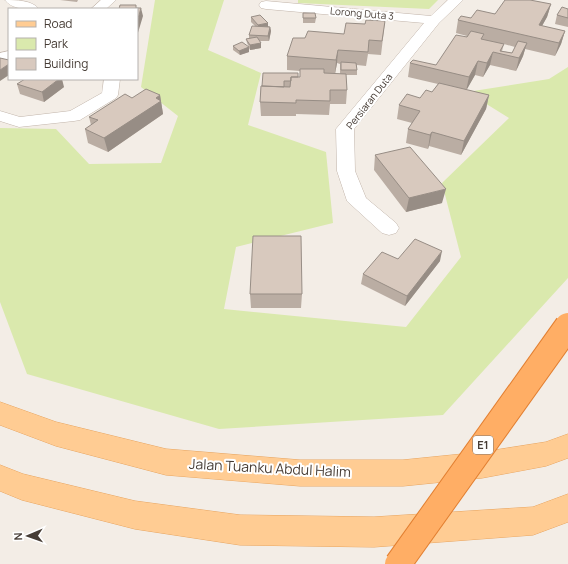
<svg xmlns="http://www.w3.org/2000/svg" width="568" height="564" font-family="Manrope,sans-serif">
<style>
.green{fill:#dae9ad}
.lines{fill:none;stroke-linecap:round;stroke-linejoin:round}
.minor-casing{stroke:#c2b5ab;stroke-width:1}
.major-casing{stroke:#e8a560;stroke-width:1}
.minor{fill:#fff;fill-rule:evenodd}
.major{fill:#ffcc93;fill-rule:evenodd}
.highway-bridge-casing{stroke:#e27f31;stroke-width:28;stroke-linecap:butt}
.highway-bridge{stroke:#ffae65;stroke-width:26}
.wall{fill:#baada3;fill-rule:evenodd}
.shaded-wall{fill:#978d85}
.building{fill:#d8c9be;stroke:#978d85}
.labels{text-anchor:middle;stroke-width:4;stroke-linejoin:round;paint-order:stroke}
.far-street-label{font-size:10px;fill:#463c35;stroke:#fff}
.shield{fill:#fff;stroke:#7e7672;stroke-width:1}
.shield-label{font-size:11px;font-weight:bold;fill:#463c35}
.near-street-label{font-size:14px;fill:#463c35;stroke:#fff}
</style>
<rect width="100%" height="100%" fill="#f3ede6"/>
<path class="green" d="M 155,0 L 224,0 L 208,50 L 261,73 L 248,125 L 326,152 L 333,223 L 236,247 L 224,309 L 406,327 L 461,257 L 442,183 L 509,118 L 467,92 L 549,79 L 568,67 L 568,278 L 443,415 L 219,429 L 27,374 L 0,302 L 0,128 L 56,129 L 89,164 L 161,163 L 178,116 L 141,87 Z
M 298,0 L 438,0 L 429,9 L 298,3 Z"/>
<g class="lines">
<g class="minor-casing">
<path id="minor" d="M 5,0 C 16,0 32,0 39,9 C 28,9 12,10 5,0 Z
M 101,0 L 116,0 L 106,9 L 91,9 Z
M 448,0 L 463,0 L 439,23 L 354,129 L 355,171 L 366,198 L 396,223 L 399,228 L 396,233 L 389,235 L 382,233 L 347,201 L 337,171 L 336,129 L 424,23 L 266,9 L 261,8 L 259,5 L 261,2 L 266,1 L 431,16 Z
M 9,51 L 9,61 L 0,63 L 0,53 Z
M 104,79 L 120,79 L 118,95 L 116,98 L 80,120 L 74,121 L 19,127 L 0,121 L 0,111 L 20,117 L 70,111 L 102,93 Z"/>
</g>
<g class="major-casing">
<path id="major" d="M 0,402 L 56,422 L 166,449 L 300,460 L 403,460 L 482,452 L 546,442 L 568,434 L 568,458 L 546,466 L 482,478 L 403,486 L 300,486 L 166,475 L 56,446 L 0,425 Z
M 0,465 L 23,474 L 135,501 L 240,515 L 374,517 L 533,507 L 568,494 L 568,522 L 533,535 L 374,547 L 240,545 L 135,529 L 22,500 L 0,491 Z"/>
</g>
<use href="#minor" class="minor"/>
<use href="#major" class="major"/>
<g class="highway-bridge-casing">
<path id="highway-bridge" d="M 398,564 L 568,326"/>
</g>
<use href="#highway-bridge" class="highway-bridge"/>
</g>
<path class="wall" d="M 60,0 L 78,0 L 77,2 Z
M 551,4 L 547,17 L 542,26 L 565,31 L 561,44 L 555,56 L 525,49 L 523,56 L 516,71 L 490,65 L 483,77 L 475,75 L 466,90 L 489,95 L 486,109 L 461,155 L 429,146 L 428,149 L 406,143 L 408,129 L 412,123 L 397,119 L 399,105 L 420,98 L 432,92 L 438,84 L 408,77 L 410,63 L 436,65 L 467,36 L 456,33 L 458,20 ZM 504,44 L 515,47 L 512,53 L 502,51 Z
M 568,9 L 568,27 L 555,24 L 557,15 Z
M 303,13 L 316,18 L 315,23 L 303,23 Z
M 251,17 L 268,23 L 268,26 L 270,27 L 271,31 L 269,41 L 260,41 L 261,43 L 261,48 L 250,50 L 249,48 L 249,52 L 240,55 L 233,50 L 233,46 L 249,47 L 247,43 L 246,39 L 249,38 L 249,35 L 255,26 L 251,22 Z
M 385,21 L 381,55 L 368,54 L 366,66 L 357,65 L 357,75 L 346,75 L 347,90 L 346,104 L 330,104 L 329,115 L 296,114 L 296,116 L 261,116 L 260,102 L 261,86 L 300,77 L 300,71 L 287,70 L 287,56 L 305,38 L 344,34 L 365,24 ZM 337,63 L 340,64 L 340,74 L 335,74 Z
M 17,84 L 64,87 L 44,102 L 20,94 Z
M 160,95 L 163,114 L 108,152 L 88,143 L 85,129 L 91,125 L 89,117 L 132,98 Z
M 375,155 L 442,203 L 406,212 L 374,170 Z
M 398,259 L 440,261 L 405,306 L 361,284 L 363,274 Z
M 250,294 L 302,294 L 301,308 L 251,308 Z"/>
<path class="shaded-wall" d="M 551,4 L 547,17 L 535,38 L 539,25 Z
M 141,8 L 143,16 L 137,36 L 137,22 Z
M 268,23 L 268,27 L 258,29 L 258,25 Z
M 270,27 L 271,31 L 269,41 L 268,36 Z
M 565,31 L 561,44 L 555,56 L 559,43 Z
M 261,43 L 261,48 L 250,50 L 250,45 Z
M 527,43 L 523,56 L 516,71 L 519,58 Z
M 249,47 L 249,52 L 240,55 L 239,51 Z
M 338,50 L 337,63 L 335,74 L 336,60 Z
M 493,52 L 490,65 L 483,77 L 487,63 Z
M 478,61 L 475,75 L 466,91 L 469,77 Z
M 9,64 L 9,75 L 0,81 L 0,70 Z
M 59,79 L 62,79 L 64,87 L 44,102 L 42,92 Z
M 160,95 L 163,114 L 108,152 L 104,138 Z
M 489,95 L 486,109 L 461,155 L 464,141 Z
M 432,132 L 429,146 L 428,149 L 430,135 Z
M 446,189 L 442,203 L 406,212 L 409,198 Z
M 442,251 L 440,261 L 405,306 L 407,296 Z"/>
<path class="building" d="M 505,0 L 530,0 L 551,4 L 539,25 L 565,31 L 559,43 L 458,20 L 461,16 L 471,18 L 477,10 L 495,14 Z
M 120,5 L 136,5 L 136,8 L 141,8 L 137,22 L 137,9 L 119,9 Z
M 562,7 L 568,9 L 568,18 L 557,15 Z
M 303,13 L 315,13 L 316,18 L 303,18 Z
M 260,15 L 268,23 L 258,25 L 251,17 Z
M 366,20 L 385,21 L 382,41 L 369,40 L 368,52 L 338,50 L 336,60 L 287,56 L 293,38 L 305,38 L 308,31 L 344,34 L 346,23 L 365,24 Z
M 252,26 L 270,27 L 268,36 L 249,35 Z
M 471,31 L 484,34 L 481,39 L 504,44 L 500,51 L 512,53 L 518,41 L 527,43 L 519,58 L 493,52 L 487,63 L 478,61 L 469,77 L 410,63 L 413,60 L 436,65 L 456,35 L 467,37 Z
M 257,37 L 261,43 L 250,45 L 246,39 Z
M 242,42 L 249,47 L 239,51 L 233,46 Z
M 0,58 L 9,60 L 9,64 L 0,70 Z
M 341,62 L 356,63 L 357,70 L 341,70 Z
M 300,69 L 324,69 L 324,73 L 346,74 L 347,90 L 330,90 L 330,101 L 296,100 L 296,103 L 260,102 L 261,86 L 290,87 L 291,77 L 300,77 Z
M 263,73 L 298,73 L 298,77 L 291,77 L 291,81 L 284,81 L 284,87 L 262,86 Z
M 25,79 L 59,79 L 42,92 L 17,84 Z
M 439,83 L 489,95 L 464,141 L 432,132 L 430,135 L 408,129 L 420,111 L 399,105 L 407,94 L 420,98 L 426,90 L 432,92 Z
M 146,89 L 160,95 L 156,98 L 161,101 L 104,138 L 85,129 L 98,120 L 89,117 L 125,94 L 132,98 Z
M 410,147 L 446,189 L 409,198 L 375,155 Z
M 253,236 L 301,236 L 302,294 L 250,294 Z
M 415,239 L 442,251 L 407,296 L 363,274 L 382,252 L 398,259 Z"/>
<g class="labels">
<g class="far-street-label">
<text transform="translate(362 13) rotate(5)" y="4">Lorong Duta 3</text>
<text transform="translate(369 101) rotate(-52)" y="4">Persiaran Duta</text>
</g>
<rect class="shield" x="473" y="436" width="20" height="18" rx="3"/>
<g class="shield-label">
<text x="483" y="449">E1</text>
</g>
<g class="near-street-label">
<text transform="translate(270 468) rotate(3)" y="5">Jalan Tuanku Abdul Halim</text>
</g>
</g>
<rect x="8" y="8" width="130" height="72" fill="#ffffff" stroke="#b5b1ae"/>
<rect x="16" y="21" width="20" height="6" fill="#ffcc93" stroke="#b5b1ae"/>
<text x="44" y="28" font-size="12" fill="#463c35">Road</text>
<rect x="16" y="38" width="20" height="12" fill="#dae9ad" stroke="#b5b1ae"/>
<text x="44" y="48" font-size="12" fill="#463c35">Park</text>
<rect x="16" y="58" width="20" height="12" fill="#d8c9be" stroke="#b5b1ae"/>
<text x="44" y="68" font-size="12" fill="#463c35">Building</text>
<g transform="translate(28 536) rotate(268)" stroke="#ffffff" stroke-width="3" paint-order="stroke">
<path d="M0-3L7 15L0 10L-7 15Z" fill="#463c35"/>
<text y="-6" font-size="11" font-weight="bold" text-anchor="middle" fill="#463c35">N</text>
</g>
</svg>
